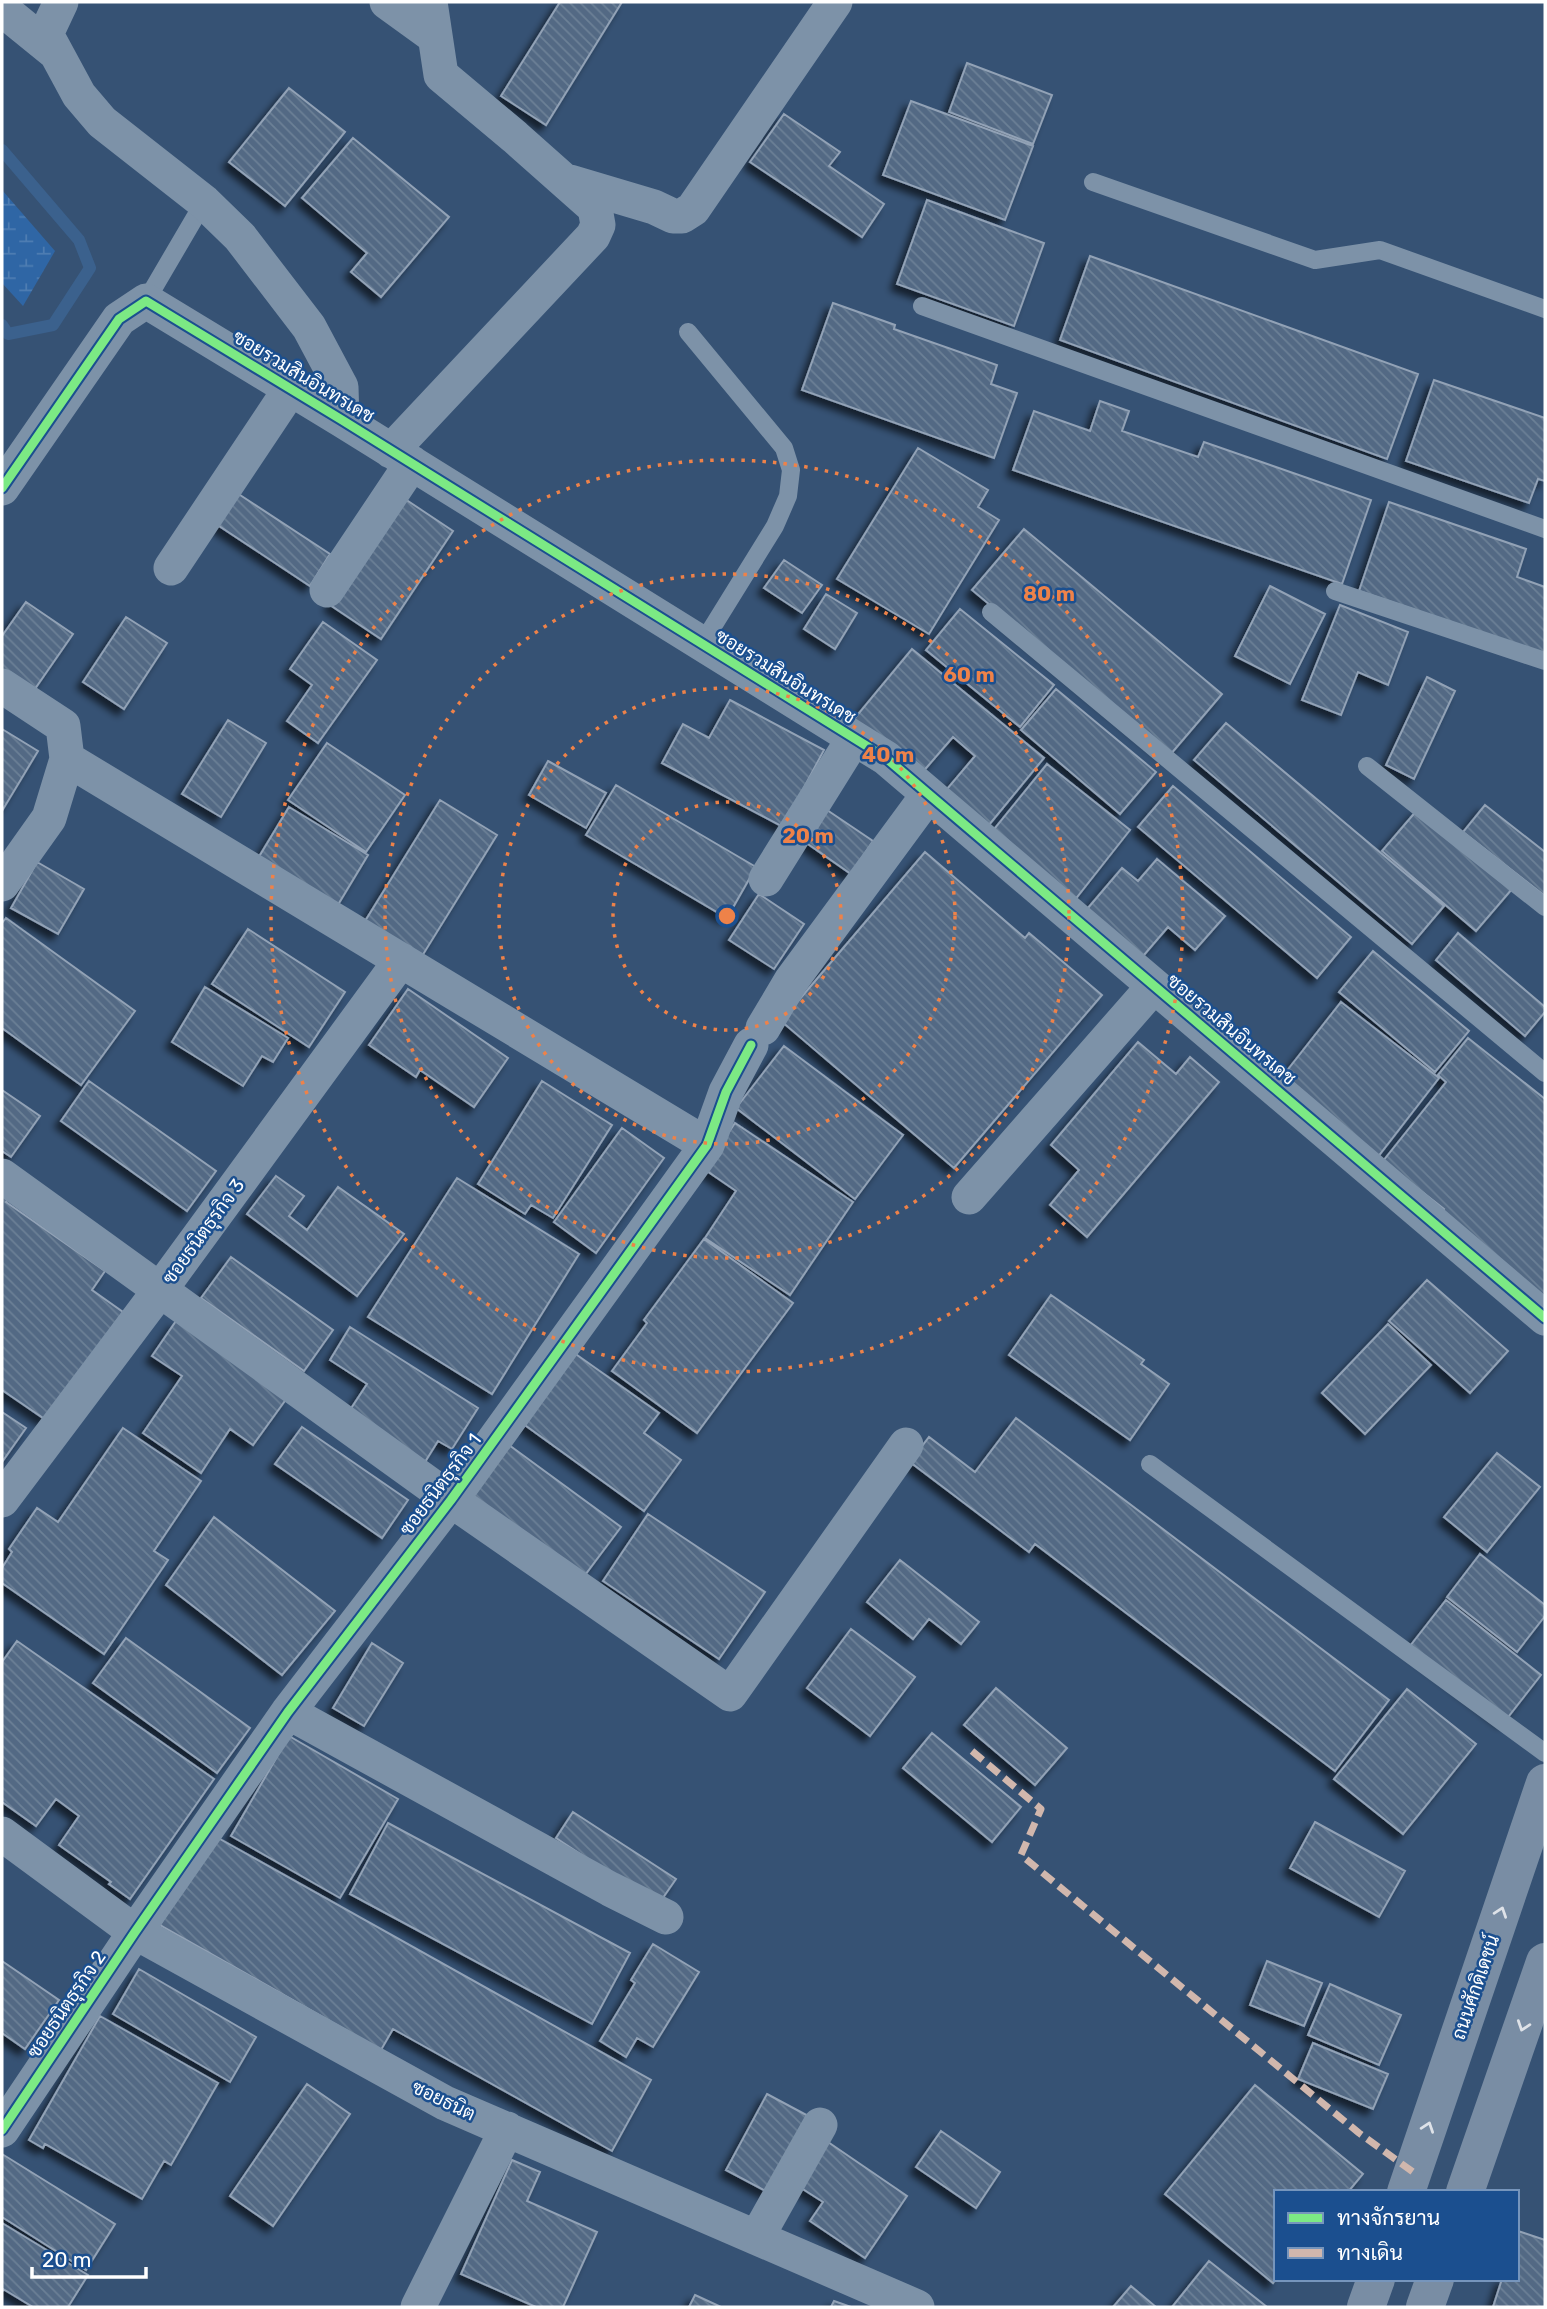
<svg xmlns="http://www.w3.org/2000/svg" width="1547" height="2309" font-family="Rubik,Sarabun,sans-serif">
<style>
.wetland{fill:url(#wetland-marsh)}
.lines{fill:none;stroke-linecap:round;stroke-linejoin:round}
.stream{stroke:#3b618d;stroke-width:12}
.building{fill:url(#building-back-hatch);stroke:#92a2b6;stroke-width:2;filter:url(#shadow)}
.lane{stroke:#7d92a8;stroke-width:18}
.street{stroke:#7d92a8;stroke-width:35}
.secondary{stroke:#798da4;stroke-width:38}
.quiet{stroke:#d1b7ad;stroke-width:7;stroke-dasharray:14 7;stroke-linecap:butt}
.cycleway-casing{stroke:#1b4f8f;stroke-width:13}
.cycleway{stroke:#7ce984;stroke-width:9}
.oneway{stroke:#dee2e8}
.ring{fill:none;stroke:#ee8249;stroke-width:3.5;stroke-dasharray:3.5 7}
.labels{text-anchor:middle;stroke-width:5;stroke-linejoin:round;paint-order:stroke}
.street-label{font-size:19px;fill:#fff;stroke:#1b4f8f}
.centre{fill:#ee8249;stroke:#1b4f8f;stroke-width:3.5}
.ring-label{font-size:21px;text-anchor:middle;font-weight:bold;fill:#ee8249;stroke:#1b4f8f;stroke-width:5;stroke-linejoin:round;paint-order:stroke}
</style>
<defs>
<pattern id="wetland-marsh" width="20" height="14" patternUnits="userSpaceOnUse" patternTransform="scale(1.75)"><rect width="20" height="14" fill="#2f66a5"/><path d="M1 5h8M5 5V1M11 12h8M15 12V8" fill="none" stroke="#4e7db2"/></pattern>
<pattern id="building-back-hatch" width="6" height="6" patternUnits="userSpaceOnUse" patternTransform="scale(1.75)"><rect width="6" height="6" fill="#526984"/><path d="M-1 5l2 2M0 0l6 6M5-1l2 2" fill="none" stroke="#6c8096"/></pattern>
<filter id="shadow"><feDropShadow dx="-6" dy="6" stdDeviation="3.5" flood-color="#0009"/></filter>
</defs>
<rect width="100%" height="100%" fill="#365274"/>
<path class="wetland" d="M 2,190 L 55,251 L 23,306 L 2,283 Z"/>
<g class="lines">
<path class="stream" d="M 2,150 L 79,240 L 90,268 L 53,325 L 8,334 L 2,325"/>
</g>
<path class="building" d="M 560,2 L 622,2 L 546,125 L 501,96 Z
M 967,63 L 1052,95 L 1033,144 L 949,112 Z
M 289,88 L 345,132 L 285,206 L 229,162 Z
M 911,101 L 1033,146 L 1005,220 L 883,175 Z
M 784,114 L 840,152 L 829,166 L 884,204 L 862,237 L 750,162 Z
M 353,138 L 449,217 L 381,297 L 351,272 L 367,253 L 302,198 Z
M 927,200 L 1044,243 L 1014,326 L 897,284 Z
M 1090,256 L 1418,374 L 1387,459 L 1060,340 Z
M 833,303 L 895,325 L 894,329 L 997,365 L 991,384 L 1017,393 L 994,458 L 802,390 Z
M 1434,380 L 1545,418 L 1545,481 L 1538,479 L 1529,503 L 1406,461 Z
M 1100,401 L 1129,411 L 1122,431 L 1198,457 L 1204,442 L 1371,500 L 1342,584 L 1013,470 L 1034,411 L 1090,431 Z
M 918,448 L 988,490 L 978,507 L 999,520 L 929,634 L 837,579 Z
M 237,493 L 330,554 L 310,586 L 216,524 Z
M 402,497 L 453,531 L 381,639 L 330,605 Z
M 1389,502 L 1526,549 L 1517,577 L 1545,587 L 1545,654 L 1359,591 Z
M 1024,529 L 1222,694 L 1170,755 L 972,590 Z
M 784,560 L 822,585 L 802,613 L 764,588 Z
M 1270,586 L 1325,614 L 1290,684 L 1235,656 Z
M 826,594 L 857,613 L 835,649 L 804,629 Z
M 26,602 L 73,634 L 30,696 L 2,676 L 2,636 Z
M 1340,605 L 1408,632 L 1388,685 L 1358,672 L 1341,715 L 1302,700 Z
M 960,609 L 1054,685 L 1020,727 L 926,650 Z
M 126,617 L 167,643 L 124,709 L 83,682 Z
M 323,622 L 377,660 L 318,743 L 287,721 L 312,685 L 290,669 Z
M 912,649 L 1044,758 L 984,831 L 941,796 L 975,756 L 953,737 L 921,774 L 854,719 Z
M 1427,677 L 1455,691 L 1414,779 L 1386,765 Z
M 1056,689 L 1156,772 L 1120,814 L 1021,730 Z
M 730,700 L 824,750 L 783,827 L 662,763 L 683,724 L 709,738 Z
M 228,720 L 266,743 L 221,817 L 182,794 Z
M 1226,723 L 1444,906 L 1412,944 L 1194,760 Z
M 2,729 L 38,751 L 2,811 Z
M 327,743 L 405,795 L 366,852 L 288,800 Z
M 548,761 L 606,793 L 586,828 L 529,795 Z
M 1047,764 L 1130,830 L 1070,906 L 986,839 Z
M 616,785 L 756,867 L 727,918 L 586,835 Z
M 1173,786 L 1351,937 L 1317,978 L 1138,827 Z
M 440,800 L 497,835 L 419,961 L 362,926 Z
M 1485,805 L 1545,852 L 1545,896 L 1463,832 Z
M 289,807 L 368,855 L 333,913 L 254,865 Z
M 1418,809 L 1512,889 L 1476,931 L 1382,851 Z
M 827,810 L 873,841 L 851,874 L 805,842 Z
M 925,852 L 1025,938 L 1029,933 L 1102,995 L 954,1168 L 781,1021 Z
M 1157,859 L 1225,916 L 1195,950 L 1168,927 L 1138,962 L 1082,915 L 1122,868 L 1138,881 Z
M 37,862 L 84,889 L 58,934 L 11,908 Z
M 759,894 L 804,924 L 774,969 L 729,940 Z
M 6,918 L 135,1011 L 81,1085 L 2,1028 L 2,923 Z
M 248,929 L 345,992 L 309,1047 L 212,984 Z
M 1458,933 L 1545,1007 L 1545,1012 L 1525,1036 L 1436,960 Z
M 1373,951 L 1469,1031 L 1435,1072 L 1339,992 Z
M 205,987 L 288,1038 L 273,1062 L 262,1056 L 243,1086 L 172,1042 Z
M 408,989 L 508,1058 L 474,1107 L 420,1070 L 416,1077 L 369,1045 Z
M 1341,1002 L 1439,1078 L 1377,1158 L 1278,1082 Z
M 1468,1038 L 1545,1099 L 1545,1303 L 1440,1216 L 1444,1209 L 1383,1161 L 1446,1082 L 1438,1075 Z
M 1138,1042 L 1176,1074 L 1190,1057 L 1219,1082 L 1087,1237 L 1050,1205 L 1079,1170 L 1051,1145 Z
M 784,1046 L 903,1135 L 855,1199 L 736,1108 Z
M 89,1081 L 216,1171 L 187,1211 L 61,1121 Z
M 542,1081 L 612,1125 L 553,1218 L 531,1205 L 525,1214 L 478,1184 Z
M 2,1090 L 40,1116 L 11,1157 L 2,1151 Z
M 735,1123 L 853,1202 L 790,1295 L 705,1238 L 736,1191 L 704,1169 Z
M 622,1128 L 664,1158 L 596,1253 L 554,1222 Z
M 276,1176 L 304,1196 L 289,1216 L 307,1230 L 338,1187 L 404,1234 L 357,1296 L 247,1214 Z
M 457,1178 L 579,1254 L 492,1394 L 368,1317 Z
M 2,1195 L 8,1199 L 6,1202 L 105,1271 L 92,1290 L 123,1312 L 46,1420 L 2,1390 Z
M 704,1239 L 793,1303 L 697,1433 L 612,1371 L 647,1323 L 644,1320 Z
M 231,1257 L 333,1330 L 304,1371 L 201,1298 Z
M 1427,1280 L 1508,1351 L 1470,1393 L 1389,1321 Z
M 1051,1295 L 1144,1360 L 1141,1364 L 1169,1384 L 1130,1440 L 1009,1355 Z
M 176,1321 L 287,1398 L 253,1445 L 230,1429 L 201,1473 L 143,1433 L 182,1376 L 152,1356 Z
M 1388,1324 L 1431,1365 L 1365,1434 L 1322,1393 Z
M 350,1327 L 478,1408 L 452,1449 L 438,1441 L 425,1462 L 348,1413 L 367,1384 L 330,1360 Z
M 570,1350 L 659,1413 L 644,1433 L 681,1460 L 644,1511 L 522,1423 Z
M 2,1412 L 26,1428 L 2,1462 Z
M 1016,1418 L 1389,1700 L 1335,1771 L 1035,1544 L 1029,1552 L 910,1462 L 929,1437 L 975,1472 Z
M 302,1427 L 408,1500 L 382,1538 L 275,1464 Z
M 123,1428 L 201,1481 L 154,1551 L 168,1560 L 104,1654 L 2,1583 L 2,1568 L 12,1552 L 9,1549 L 37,1508 L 58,1522 Z
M 509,1445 L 621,1527 L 582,1579 L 471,1498 Z
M 1497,1453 L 1540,1487 L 1487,1552 L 1444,1517 Z
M 648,1514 L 765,1592 L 719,1659 L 603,1581 Z
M 214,1517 L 335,1611 L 282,1675 L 166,1585 Z
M 1480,1554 L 1545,1605 L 1545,1616 L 1517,1652 L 1447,1597 Z
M 900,1560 L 979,1622 L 961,1644 L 929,1619 L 913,1639 L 867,1602 Z
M 1446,1600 L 1541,1675 L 1505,1721 L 1410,1646 Z
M 851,1629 L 915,1677 L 870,1736 L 807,1688 Z
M 126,1638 L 250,1728 L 217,1773 L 93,1683 Z
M 17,1641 L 214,1779 L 130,1899 L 109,1884 L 111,1882 L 59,1845 L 79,1816 L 56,1799 L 36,1826 L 2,1802 L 2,1662 Z
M 372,1643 L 403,1663 L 364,1726 L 333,1708 Z
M 996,1688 L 1067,1748 L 1035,1785 L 964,1725 Z
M 1407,1689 L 1476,1744 L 1403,1834 L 1334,1779 Z
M 932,1733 L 1021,1807 L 992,1842 L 903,1768 Z
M 289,1736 L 398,1799 L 340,1898 L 231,1836 Z
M 573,1812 L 676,1879 L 658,1905 L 556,1838 Z
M 1315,1822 L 1405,1871 L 1379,1917 L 1290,1868 Z
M 388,1823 L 630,1953 L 592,2024 L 350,1894 Z
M 211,1834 L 651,2080 L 612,2151 L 393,2029 L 381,2050 L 160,1925 Z
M 653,1944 L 699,1972 L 653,2047 L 637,2038 L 626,2057 L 600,2041 L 635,1983 L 631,1980 Z
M 2,1961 L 59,2000 L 25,2049 L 2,2033 Z
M 1267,1961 L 1322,1983 L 1304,2026 L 1250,2005 Z
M 139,1969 L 256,2037 L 230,2082 L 113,2014 Z
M 1330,1984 L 1401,2015 L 1379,2065 L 1308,2035 Z
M 100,2016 L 218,2083 L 171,2165 L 164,2161 L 142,2199 L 45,2144 L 43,2148 L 29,2140 Z
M 1313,2043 L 1388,2074 L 1373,2109 L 1298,2079 Z
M 307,2084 L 350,2114 L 273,2226 L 230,2196 Z
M 1255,2085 L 1363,2174 L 1348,2192 L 1276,2192 L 1276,2279 L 1273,2283 L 1165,2194 Z
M 767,2094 L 812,2118 L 771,2194 L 726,2170 Z
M 941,2131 L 1000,2172 L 976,2208 L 916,2167 Z
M 828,2142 L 907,2196 L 865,2258 L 810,2221 L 823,2202 L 798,2186 Z
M 2,2154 L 115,2224 L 86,2270 L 2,2217 Z
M 512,2160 L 540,2172 L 527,2201 L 597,2232 L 563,2307 L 536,2307 L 461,2274 Z
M 2,2223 L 88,2275 L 68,2307 L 33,2307 L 3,2289 L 2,2292 Z
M 1518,2231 L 1545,2240 L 1545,2307 L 1493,2307 L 1502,2279 L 1517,2279 Z
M 1209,2261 L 1267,2307 L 1172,2307 Z
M 1131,2286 L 1156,2307 L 1113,2307 Z
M 695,2295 L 721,2307 L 689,2307 Z
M 834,2301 L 851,2307 L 831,2307 Z"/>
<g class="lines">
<path class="lane" d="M 1093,182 L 1315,260 L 1380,250 L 1545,309
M 146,301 L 204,202
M 922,306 L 1545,529
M 688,332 L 784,448 L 791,470 L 788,496 L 775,526 L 702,644
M 1335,591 L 1545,661
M 991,612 L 1545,1073
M 1367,766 L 1545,907
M 1150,1464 L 1545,1753"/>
<path class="street" d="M 61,2 L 46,34 L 79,95 L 102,122 L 204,202 L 240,237 L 309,327 L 341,387 L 342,420
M 387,2 L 434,36
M 2,9 L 56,53
M 570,182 L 654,207 L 673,216 L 682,216 L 693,209 L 835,2
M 391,451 L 593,236 L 598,225 L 595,208 L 515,137 L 441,75 L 430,2
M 2,488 L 119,319 L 146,301 L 342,420 L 886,758 L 1545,1318
M 171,568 L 291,388
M 327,590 L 412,463
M 2,686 L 63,726 L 67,759 L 49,818 L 2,884
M 67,759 L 707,1145
M 766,879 L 854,738
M 763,1028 L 791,981 L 928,795
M 2,1176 L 451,1500 L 730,1694 L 906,1445
M 969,1197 L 1154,986
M 2,1500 L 160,1290 L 401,960
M 288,1712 L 610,1889 L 666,1917
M 2,1834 L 135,1932 L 445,2103 L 917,2307
M 2,2130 L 135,1932 L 288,1712 L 451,1500 L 707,1145 L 726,1092 L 751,1045
M 757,2237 L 820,2125
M 418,2307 L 507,2129"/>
<path class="secondary" d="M 1406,2192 L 1545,1783
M 1465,2192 L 1545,1962
M 1366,2307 L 1376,2279
M 1425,2307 L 1435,2279"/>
<path class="quiet" d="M 972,1751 L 1041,1809 L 1021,1855 L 1359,2133 L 1413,2172"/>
<g class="cycleway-casing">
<path id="cycleway" d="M 2,488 L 119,319 L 146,301 L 342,420 L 886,758 L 1545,1318
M 2,2130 L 135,1932 L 288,1712 L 451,1500 L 707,1145 L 726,1092 L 751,1045"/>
</g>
<use href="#cycleway" class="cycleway"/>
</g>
<defs><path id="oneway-chevron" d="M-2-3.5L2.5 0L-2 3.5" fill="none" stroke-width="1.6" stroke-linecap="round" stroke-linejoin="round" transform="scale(1.75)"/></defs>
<g class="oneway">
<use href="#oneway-chevron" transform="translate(1501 1912) rotate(-71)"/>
<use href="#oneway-chevron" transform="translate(1523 2026) rotate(109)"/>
<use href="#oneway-chevron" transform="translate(1428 2127) rotate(-71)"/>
</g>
<g class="ring">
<circle cx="727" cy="916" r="114"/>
<circle cx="727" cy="916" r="228"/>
<circle cx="727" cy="916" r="342"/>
<circle cx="727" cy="916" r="456"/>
</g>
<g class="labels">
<g class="street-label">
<text transform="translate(304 376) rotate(31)" y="7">ซอยรวมสินอินทรเดช</text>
<text transform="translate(786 676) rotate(32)" y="7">ซอยรวมสินอินทรเดช</text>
<text transform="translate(1232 1029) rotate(40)" y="7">ซอยรวมสินอินทรเดช</text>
<text transform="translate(203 1231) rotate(-54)" y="7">ซอยธนิตธุรกิจ 3</text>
<text transform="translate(440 1484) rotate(-53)" y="7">ซอยธนิตธุรกิจ 1</text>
<text transform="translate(1475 1987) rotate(-71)" y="7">ถนนศักดิเดชน์</text>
<text transform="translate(66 2004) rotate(-56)" y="7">ซอยธนิตธุรกิจ 2</text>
<text transform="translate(444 2100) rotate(26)" y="7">ซอยธนิต</text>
</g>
</g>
<circle cx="727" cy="916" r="10" class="centre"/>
<g class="ring-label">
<text x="1049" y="601">80 m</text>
<text x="969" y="682">60 m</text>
<text x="888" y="762">40 m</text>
<text x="808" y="843">20 m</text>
</g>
<rect width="1547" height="2309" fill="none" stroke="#ffffff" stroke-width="7"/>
<rect x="1274" y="2190" width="245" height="91" fill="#1b4f8f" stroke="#7695bc" stroke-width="2"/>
<rect x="1288" y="2213" width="35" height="10" fill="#7ce984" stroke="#7695bc" stroke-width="2"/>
<text x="1337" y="2225" font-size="21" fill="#ffffff">ทางจักรยาน</text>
<rect x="1288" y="2248" width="35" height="10" fill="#d1b7ad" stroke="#7695bc" stroke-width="2"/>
<text x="1337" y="2260" font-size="21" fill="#ffffff">ทางเดิน</text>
<path d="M32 2267v10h114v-10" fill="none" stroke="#ffffff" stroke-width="3.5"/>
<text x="42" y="2267" font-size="21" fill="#ffffff" stroke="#1b4f8f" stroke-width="5" paint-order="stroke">20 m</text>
</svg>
